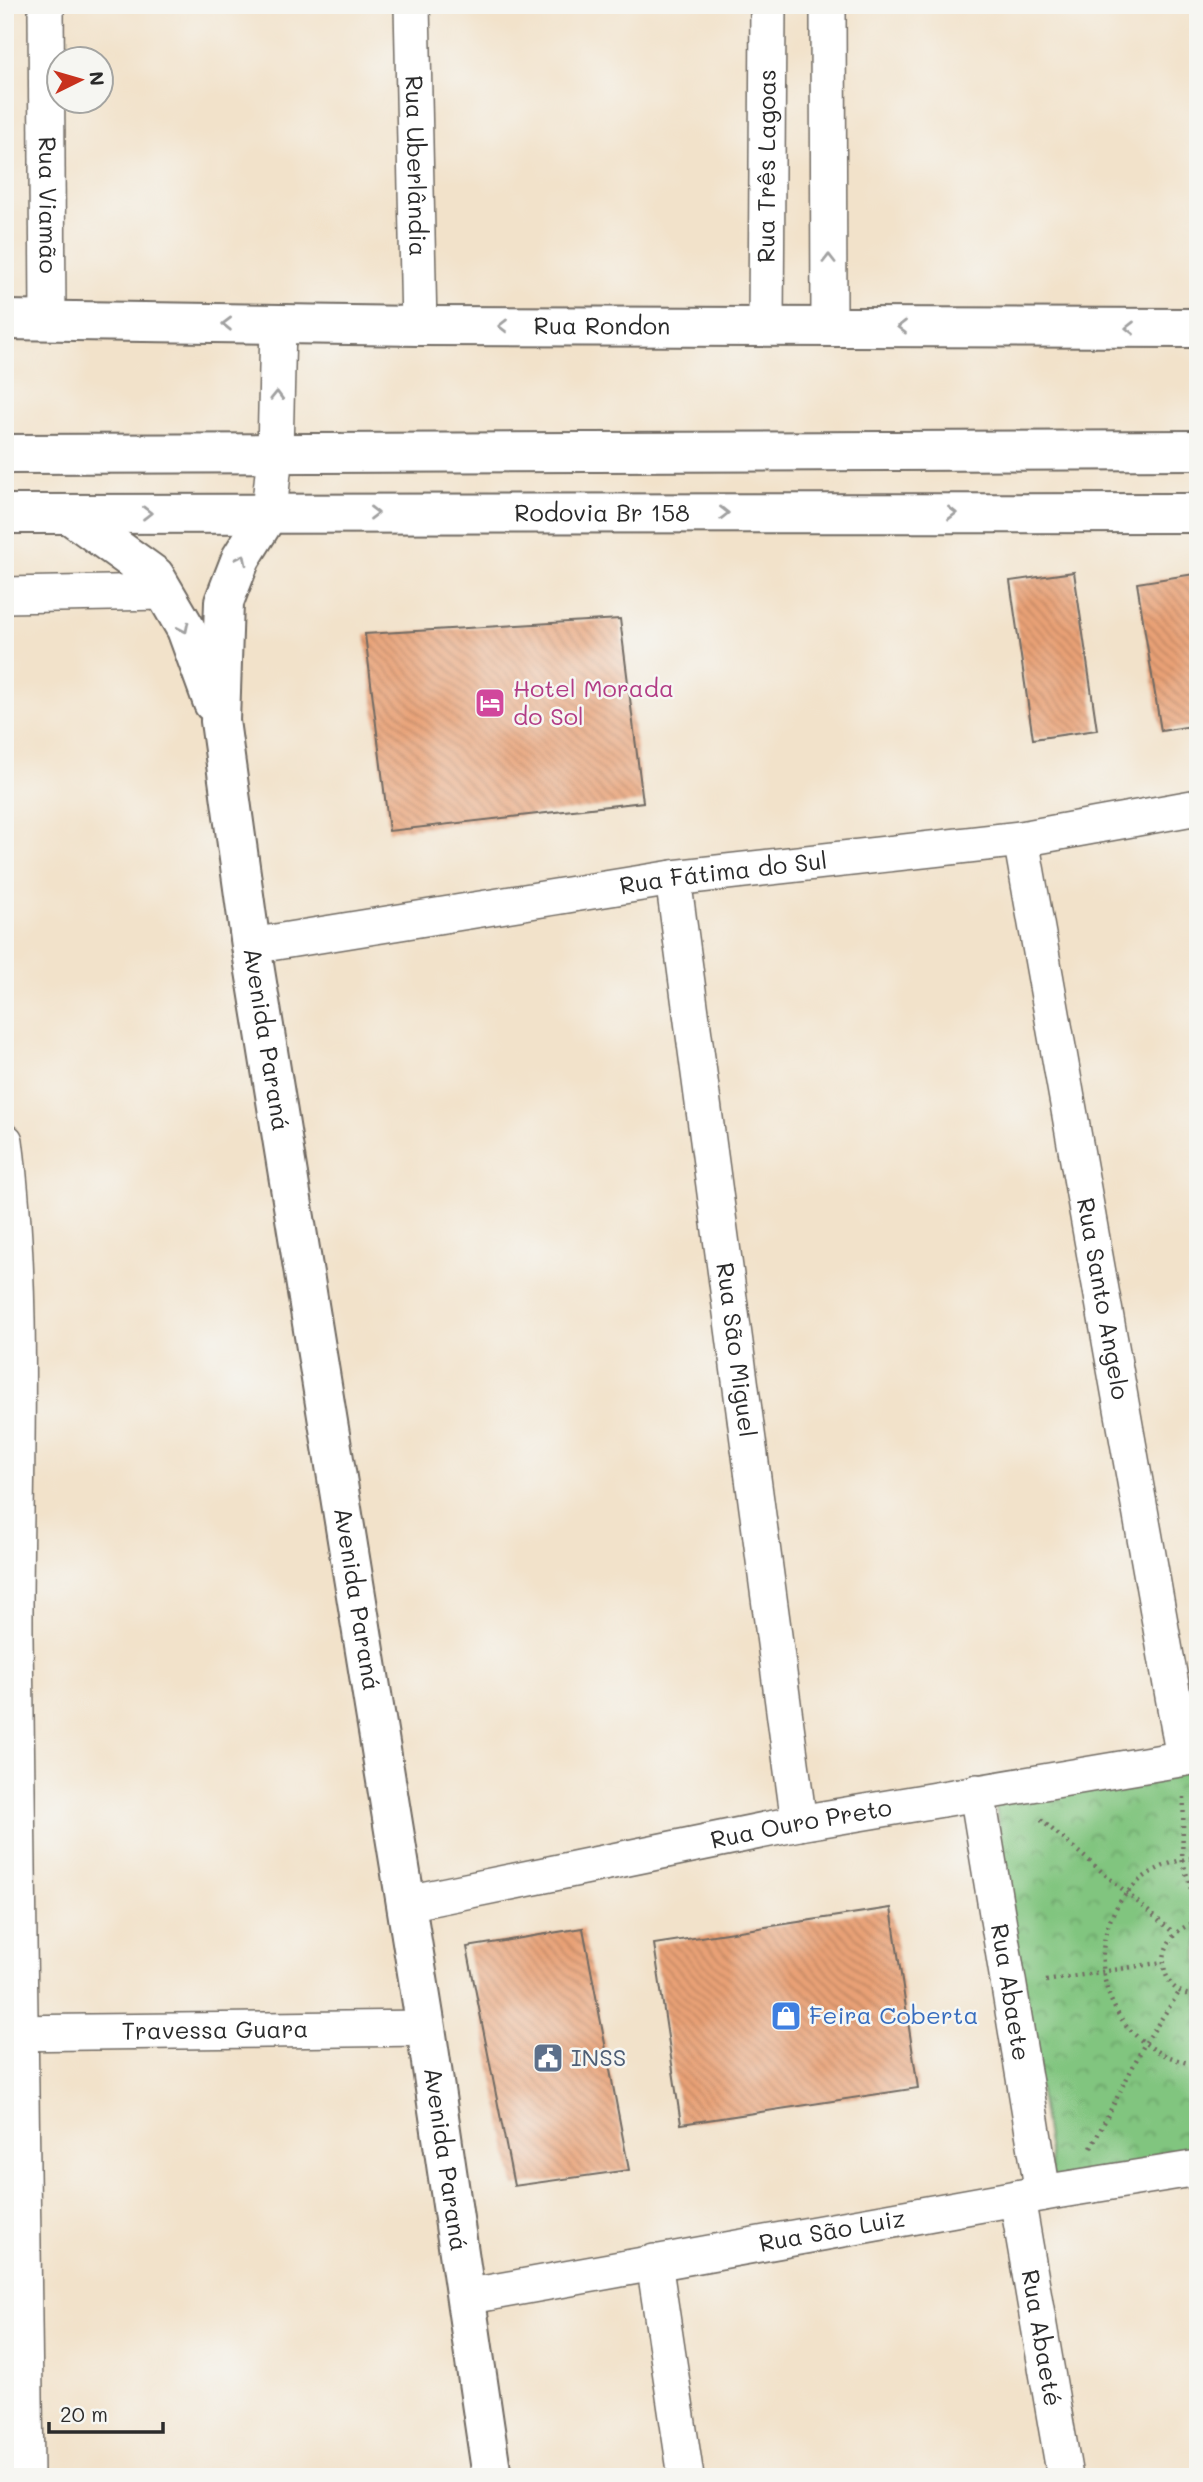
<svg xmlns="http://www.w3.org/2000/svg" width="1203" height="2482" font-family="Mali,sans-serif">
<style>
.park{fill:url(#park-crowns);stroke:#567855;stroke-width:2}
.building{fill:url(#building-back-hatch)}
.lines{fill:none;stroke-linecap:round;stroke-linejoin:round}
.street-casing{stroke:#716b63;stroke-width:38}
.secondary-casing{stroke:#716b63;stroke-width:42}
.primary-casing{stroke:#716b63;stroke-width:42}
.path{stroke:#716b63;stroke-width:4.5;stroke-dasharray:2 5;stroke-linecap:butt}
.street{stroke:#fff;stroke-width:35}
.secondary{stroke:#fff;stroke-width:38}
.primary{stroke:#fff;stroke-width:38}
.oneway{stroke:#a0a0a0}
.labels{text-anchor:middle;stroke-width:5;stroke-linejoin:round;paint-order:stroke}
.street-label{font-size:24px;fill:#2b2b2b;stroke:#f6f6f2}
.hotel-label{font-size:24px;fill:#b23c85;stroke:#f6f6f2;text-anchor:start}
.shop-label{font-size:24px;fill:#366cbe;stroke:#f6f6f2;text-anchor:start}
.service-label{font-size:24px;fill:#4e5e75;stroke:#f6f6f2;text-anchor:start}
</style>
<defs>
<pattern id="park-crowns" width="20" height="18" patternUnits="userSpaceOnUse" patternTransform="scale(1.75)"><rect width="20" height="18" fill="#81c57f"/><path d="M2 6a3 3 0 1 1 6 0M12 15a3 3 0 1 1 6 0" fill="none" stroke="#6aa068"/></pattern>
<pattern id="building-back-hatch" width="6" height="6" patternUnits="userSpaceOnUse" patternTransform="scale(1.75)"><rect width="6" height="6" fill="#e9a176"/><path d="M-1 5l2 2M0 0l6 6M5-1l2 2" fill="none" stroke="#bd8361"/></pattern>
</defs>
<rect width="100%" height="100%" fill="#f6f6f2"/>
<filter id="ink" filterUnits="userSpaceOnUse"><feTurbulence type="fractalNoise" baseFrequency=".0143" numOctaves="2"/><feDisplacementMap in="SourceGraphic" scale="14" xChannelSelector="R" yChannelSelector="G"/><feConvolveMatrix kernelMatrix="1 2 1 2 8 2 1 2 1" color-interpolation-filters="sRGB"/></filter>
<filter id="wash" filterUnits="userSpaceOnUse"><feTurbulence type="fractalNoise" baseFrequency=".00686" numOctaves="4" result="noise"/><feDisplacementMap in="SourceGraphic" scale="28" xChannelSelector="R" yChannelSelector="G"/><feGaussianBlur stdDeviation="1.57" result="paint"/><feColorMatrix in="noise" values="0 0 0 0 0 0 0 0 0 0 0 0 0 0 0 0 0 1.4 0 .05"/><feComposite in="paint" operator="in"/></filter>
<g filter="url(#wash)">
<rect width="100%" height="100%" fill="#f2e2ca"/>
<path class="park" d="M 1198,1756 L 1198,2160 L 1055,2191 L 993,1789 Z"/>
<g id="blocks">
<path class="building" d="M 1074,572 L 1097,730 L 1033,739 L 1010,581 Z
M 1194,574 L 1198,581 L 1198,725 L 1161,731 L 1137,583 Z
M 620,619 L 643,802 L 389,831 L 365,634 Z
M 891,1908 L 918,2088 L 681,2124 L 654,1944 Z
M 583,1928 L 629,2170 L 514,2186 L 467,1947 Z"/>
</g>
</g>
<g filter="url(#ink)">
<use href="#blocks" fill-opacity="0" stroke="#716b63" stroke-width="2"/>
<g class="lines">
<g class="street-casing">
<g id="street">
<path id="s1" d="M 46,5 L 48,320"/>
<path id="s2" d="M 412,5 L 419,326"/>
<path d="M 828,5 L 829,327"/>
<path id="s3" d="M 766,327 L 768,5"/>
<path d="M 269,513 L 275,452 L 278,325"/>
<path d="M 5,595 L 164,592"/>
<path id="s4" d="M 1021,839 L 1184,1758"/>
<path id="s5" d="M 673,878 L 799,1823"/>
<path id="s6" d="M 251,946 L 673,878 L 1021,839 L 1198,807"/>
<path d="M 5,1141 C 26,1305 14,1473 15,1638 C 17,1917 23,2197 26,2477"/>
<path id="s7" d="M 977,1792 L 1043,2193"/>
<path id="s8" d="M 407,1903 L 799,1823 L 1198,1756"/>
<path id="s9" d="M 5,2033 L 426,2028"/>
<path id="s10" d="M 1017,2198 L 1065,2477"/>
<path d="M 654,2262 L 686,2477"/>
<path id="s11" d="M 465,2297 L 1055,2191 L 1198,2168"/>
</g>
</g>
<g class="secondary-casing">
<g id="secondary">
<path id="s12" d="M 5,320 L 419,326 L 1198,328"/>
<path id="s13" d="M 269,513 L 241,558 L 224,602 L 220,721 L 251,946 L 426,2028 L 492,2477"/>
<path id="s14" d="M 5,514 L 1198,513"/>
<path d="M 69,514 L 155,576 L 186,629 L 213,703"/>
</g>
</g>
<g class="primary-casing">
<path id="primary" d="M 5,454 L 1198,450"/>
</g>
<path class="path" d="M 1184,1797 L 1182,1859 L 1198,1912
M 1041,1820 L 1174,1933
M 1198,1857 C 1072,1872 1070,2043 1198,2065
M 1198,1922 C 1152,1932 1153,1995 1198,1996
M 1046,1981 L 1163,1962
M 1091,2148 L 1144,2045 L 1180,1991"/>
<use href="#street" class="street"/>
<use href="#secondary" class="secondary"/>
<use href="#primary" class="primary"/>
</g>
<defs><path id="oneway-chevron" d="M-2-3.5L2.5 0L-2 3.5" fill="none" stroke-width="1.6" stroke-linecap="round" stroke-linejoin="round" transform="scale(1.75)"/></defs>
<g class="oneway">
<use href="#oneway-chevron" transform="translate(829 259) rotate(-90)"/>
<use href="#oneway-chevron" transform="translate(227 324) rotate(-179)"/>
<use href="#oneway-chevron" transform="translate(503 326) rotate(-180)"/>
<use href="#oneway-chevron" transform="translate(902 327) rotate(-180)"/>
<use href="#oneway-chevron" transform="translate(1130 328) rotate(-180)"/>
<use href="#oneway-chevron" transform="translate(277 396) rotate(-89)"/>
<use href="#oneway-chevron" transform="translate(147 513)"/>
<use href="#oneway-chevron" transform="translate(374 513)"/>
<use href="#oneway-chevron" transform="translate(724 513)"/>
<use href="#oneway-chevron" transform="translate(952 513)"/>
<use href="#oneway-chevron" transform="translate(242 559) rotate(-64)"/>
<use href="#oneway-chevron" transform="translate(184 628) rotate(64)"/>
</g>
</g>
<defs>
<g id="hotel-square" transform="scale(1.575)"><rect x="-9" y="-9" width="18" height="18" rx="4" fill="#d1479c" stroke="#f6f6f2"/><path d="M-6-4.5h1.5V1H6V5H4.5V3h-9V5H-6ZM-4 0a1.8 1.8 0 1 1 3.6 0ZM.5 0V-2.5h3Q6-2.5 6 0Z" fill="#fff"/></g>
<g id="shop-square" transform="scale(1.575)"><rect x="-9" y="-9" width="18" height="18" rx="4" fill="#3f7fe0" stroke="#f6f6f2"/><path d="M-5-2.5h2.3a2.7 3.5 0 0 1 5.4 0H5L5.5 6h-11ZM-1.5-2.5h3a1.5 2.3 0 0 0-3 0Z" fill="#fff"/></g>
<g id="civic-square" transform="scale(1.575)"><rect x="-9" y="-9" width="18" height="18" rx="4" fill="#5c6f8a" stroke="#f6f6f2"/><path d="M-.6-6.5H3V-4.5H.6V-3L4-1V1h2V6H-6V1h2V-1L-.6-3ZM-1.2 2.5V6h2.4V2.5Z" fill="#fff"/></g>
</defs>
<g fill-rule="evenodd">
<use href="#hotel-square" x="490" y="703"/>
<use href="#shop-square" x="786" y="2016"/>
<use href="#civic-square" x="548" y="2058"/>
</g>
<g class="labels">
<g class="street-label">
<text dy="8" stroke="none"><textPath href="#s2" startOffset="161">Rua Uberlândia</textPath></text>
<text dy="8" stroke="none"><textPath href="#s3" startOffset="161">Rua Três Lagoas</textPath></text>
<text dy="8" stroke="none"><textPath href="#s1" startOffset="200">Rua Viamão</textPath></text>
<text dy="8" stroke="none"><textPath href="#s12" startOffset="597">Rua Rondon</textPath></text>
<text dy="8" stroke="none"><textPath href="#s14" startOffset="597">Rodovia Br 158</textPath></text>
<text dy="8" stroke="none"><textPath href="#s6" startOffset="478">Rua Fátima do Sul</textPath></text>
<text dy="8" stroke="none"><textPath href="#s13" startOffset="541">Avenida Paraná</textPath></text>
<text dy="8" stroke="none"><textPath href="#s4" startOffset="467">Rua Santo Angelo</textPath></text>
<text dy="8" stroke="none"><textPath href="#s5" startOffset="476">Rua São Miguel</textPath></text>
<text dy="8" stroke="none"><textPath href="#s13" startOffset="1108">Avenida Paraná</textPath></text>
<text dy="8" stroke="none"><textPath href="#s8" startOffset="402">Rua Ouro Preto</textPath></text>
<text dy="8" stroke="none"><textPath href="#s7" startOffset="203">Rua Abaete</textPath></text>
<text dy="8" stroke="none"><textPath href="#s9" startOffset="210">Travessa Guara</textPath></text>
<text dy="8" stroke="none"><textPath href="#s13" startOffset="1675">Avenida Paraná</textPath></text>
<text dy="8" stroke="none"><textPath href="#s11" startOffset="373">Rua São Luiz</textPath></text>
<text dy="8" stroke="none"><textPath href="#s10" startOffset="142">Rua Abaeté</textPath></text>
</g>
<g class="hotel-label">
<text x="513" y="697">Hotel Morada<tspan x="513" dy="28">do Sol</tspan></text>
</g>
<g class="shop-label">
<text x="809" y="2024">Feira Coberta</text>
</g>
<g class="service-label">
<text x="571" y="2066">INSS</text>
</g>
</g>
<rect width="1203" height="2482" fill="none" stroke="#f6f6f2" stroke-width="28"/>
<g transform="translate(80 80) rotate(85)"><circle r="33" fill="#f6f6f2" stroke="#a5a5a2" stroke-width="2"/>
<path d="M0-5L12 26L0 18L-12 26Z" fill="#c8321e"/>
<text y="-10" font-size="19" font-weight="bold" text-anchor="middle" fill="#2b2b2b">N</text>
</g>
<path d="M49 2422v10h114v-10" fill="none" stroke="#2b2b2b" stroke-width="3.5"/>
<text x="60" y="2422" font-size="21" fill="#2b2b2b" stroke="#f6f6f2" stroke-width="5" paint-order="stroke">20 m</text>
</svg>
